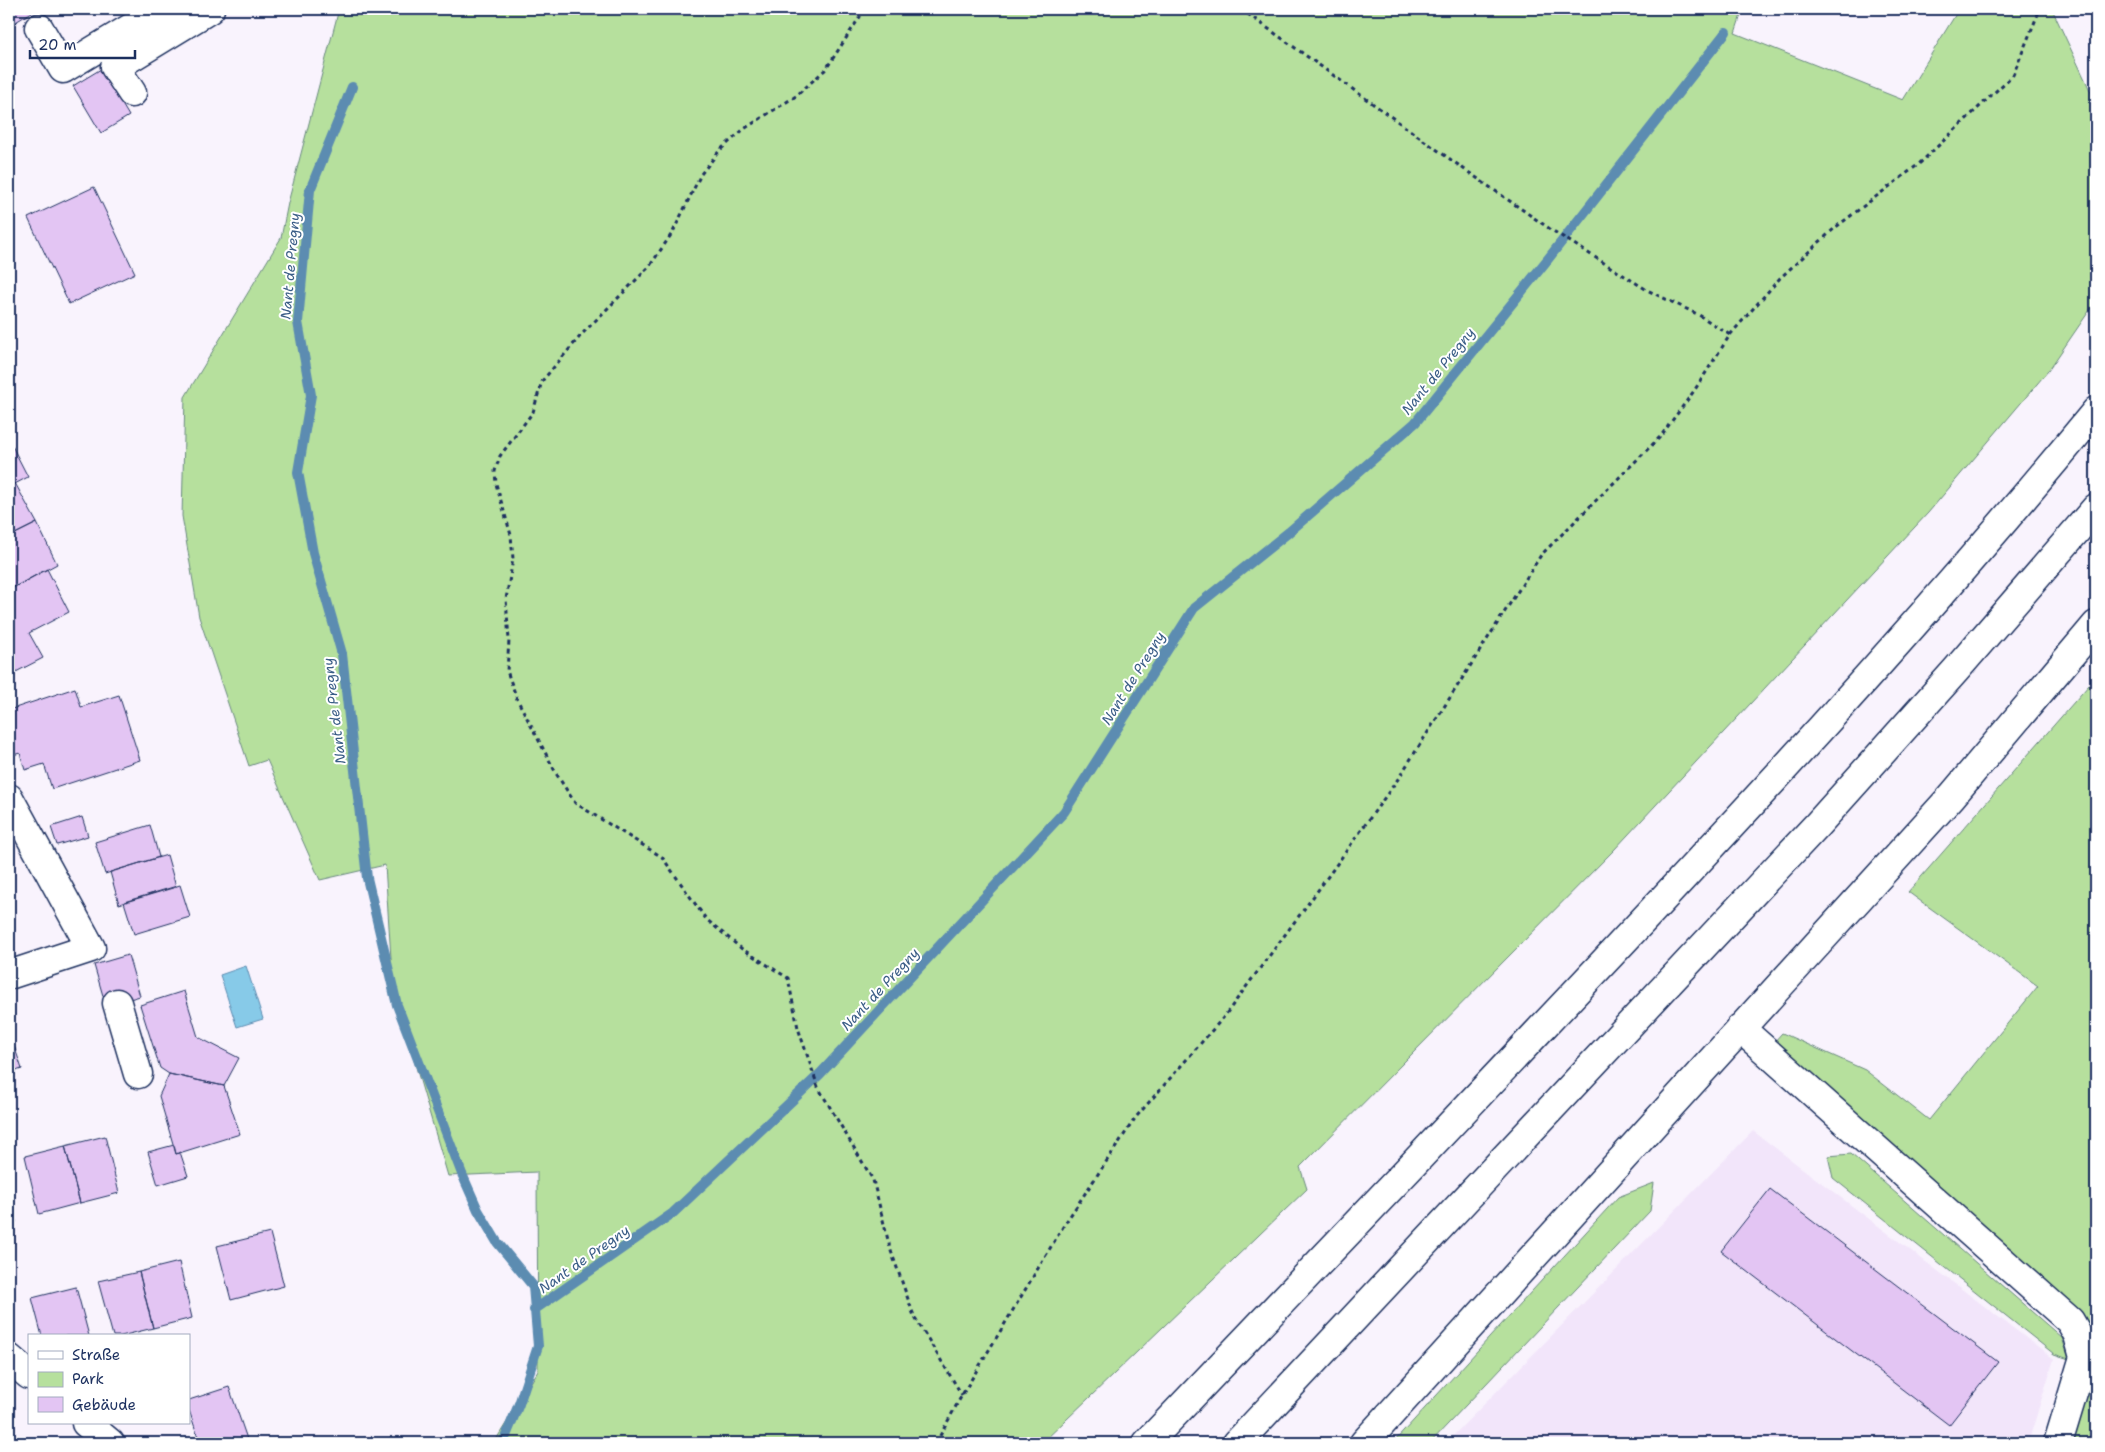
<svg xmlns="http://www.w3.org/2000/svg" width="2105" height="1452" font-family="'Shantell Sans',sans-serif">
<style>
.built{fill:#f2e5fa}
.green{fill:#b6e09d;stroke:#68887e}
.water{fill:#87cae8;stroke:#5c8cb1}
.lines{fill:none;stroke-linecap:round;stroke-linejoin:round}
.stream{stroke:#5c8cb1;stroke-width:10}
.building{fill:#e3c5f3;stroke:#1b2f5e}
.minor-casing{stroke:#1b2f5e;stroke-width:31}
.highway-casing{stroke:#1b2f5e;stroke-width:31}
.path{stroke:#1b2f5e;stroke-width:3;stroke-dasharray:4 4;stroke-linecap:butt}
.minor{stroke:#fff;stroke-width:28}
.highway{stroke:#fff;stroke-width:28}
.labels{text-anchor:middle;stroke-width:4;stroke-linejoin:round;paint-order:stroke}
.water-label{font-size:14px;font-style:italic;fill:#3b5e87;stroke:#fff}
</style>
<rect width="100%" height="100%" fill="#f9f3fd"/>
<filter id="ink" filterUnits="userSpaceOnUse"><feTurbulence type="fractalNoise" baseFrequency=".02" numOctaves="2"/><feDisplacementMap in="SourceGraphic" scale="10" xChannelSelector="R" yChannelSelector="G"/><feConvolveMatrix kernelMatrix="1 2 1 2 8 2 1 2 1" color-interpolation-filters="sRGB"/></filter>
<g filter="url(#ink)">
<path class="built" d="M 1753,1131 L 2054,1359 L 2028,1443 L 1446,1443 Z"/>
<path class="green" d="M 339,9 L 1743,9 L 1735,33 L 1903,100 L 1959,9 L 2052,9 L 2096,103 L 2096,301 L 2048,371 L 1928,513 L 1614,850 L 1300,1167 L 1307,1189 L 1042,1443 L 494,1443 L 538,1371 L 537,1172 L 448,1176 L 393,989 L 385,865 L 320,880 L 267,760 L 249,766 L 199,617 L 182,516 L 185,397 L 281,238 L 288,203 Z
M 2096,677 L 2096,1443 L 2067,1443 L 2096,1358 L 1773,1043 L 1782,1033 L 1865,1070 L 1929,1120 L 2038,986 L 1908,892 Z
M 1851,1154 L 2062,1338 L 2069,1359 L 2054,1354 L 1833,1178 L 1828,1156 Z
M 1654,1183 L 1650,1211 L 1430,1443 L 1393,1443 L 1618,1197 Z"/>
<path class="water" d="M 246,966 L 263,1019 L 237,1027 L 220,975 Z"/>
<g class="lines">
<path class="stream" d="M 352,87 L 310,190 L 298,322 L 311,395 L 298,472 L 313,553 L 342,654 L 367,878 L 397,1005 L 462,1174 L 478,1210 L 497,1242 L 533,1286 L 538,1346 L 519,1404 L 503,1443
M 534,1310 L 673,1213 L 820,1074 L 1064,812 L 1194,608 L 1289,532 L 1415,423 L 1548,259 L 1726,32"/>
</g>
<path class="building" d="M 9,9 L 37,9 L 9,26 Z
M 101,69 L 129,116 L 101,133 L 73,86 Z
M 94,187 L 135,273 L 69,304 L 28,218 Z
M 9,440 L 28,477 L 9,487 Z
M 15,483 L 37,523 L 9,537 L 9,487 Z
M 37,523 L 57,564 L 9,590 L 9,537 Z
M 47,569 L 69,612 L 29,633 L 43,658 L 12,674 L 9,667 L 9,590 Z
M 75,688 L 81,707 L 119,695 L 140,760 L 52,789 L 44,764 L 25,770 L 20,753 L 9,756 L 9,710 Z
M 82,817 L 88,836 L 57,845 L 51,827 Z
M 150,825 L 159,857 L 105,874 L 95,842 Z
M 167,855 L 176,887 L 119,904 L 110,872 Z
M 180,885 L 190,917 L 134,934 L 124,902 Z
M 128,955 L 140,996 L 106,1006 L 94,965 Z
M 184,991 L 198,1037 L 239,1058 L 224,1086 L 169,1074 L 160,1068 L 140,1005 Z
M 9,1031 L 22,1069 L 9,1073 Z
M 169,1074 L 224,1086 L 240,1134 L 176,1154 L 159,1096 Z
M 105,1136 L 119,1193 L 80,1203 L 65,1146 Z
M 174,1145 L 176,1154 L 180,1152 L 188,1176 L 158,1185 L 148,1152 Z
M 65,1146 L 80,1203 L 39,1214 L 25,1156 Z
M 1770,1189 L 1998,1362 L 1949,1425 L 1721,1251 Z
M 9,1193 L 16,1222 L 9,1224 Z
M 270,1233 L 284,1286 L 231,1300 L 217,1246 Z
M 179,1262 L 192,1318 L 153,1328 L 139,1272 Z
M 139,1272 L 153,1328 L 121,1336 L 113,1336 L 98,1281 Z
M 76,1287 L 89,1336 L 42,1336 L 32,1298 Z
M 229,1387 L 247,1439 L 234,1443 L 200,1443 L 189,1410 L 189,1400 Z"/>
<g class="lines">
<g class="minor-casing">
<path id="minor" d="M 39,28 L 63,69 L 162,9
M 132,93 L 115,67 L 210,9
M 9,798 L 91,948 L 9,975
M 117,1003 L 138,1074
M 1740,1028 L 2070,1321 L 2078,1335 L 2084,1357 L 2058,1443
M 9,1358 L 29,1375
M 86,1423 L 110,1443
M 1364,1443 L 1952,796 L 2096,625"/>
</g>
<g class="highway-casing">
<path id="highway" d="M 1147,1443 C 1277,1308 1407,1171 1536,1034 C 1728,831 1919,627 2096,411
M 1237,1443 L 1817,825 L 1956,670 L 2096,508"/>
</g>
<path class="path" d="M 865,9 L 826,69 L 796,96 L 744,129 L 720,150 L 701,174 L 673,232 L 649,267 L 583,333 L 542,381 L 533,412 L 500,456 L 495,471 L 496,484 L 511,535 L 513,559 L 506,599 L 509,640 L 507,671 L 517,699 L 557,775 L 575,803 L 662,857 L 706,919 L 742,949 L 788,978 L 798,1028 L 818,1087 L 873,1180 L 890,1248 L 914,1316 L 962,1395
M 1241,9 L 1461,167 L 1550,229 L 1647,290 L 1699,315 L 1730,335
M 936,1443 L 962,1395 L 1064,1225 L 1136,1117 L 1223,1018 L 1316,893 L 1398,779 L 1541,555 L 1660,437 L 1694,391 L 1730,335 L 1780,278 L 1836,227 L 1919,164 L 2013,75 L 2040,9"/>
<use href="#minor" class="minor"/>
<use href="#highway" class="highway"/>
</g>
</g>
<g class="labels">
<g class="water-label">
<text transform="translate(290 266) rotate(-85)" y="5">Nant de Pregny</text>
<text transform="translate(1438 371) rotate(-51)" y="5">Nant de Pregny</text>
<text transform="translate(1133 678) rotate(-58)" y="5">Nant de Pregny</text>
<text transform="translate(334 711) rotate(-97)" y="5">Nant de Pregny</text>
<text transform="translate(880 989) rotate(-47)" y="5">Nant de Pregny</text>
<text transform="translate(584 1259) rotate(-35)" y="5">Nant de Pregny</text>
</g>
</g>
<rect width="2105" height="1452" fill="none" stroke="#fff" stroke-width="30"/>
<rect x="15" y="15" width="2075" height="1422" fill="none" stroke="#1b2f5e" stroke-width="2" filter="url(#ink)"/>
<rect x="28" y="1334" width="162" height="90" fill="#ffffff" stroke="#a4acbf"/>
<rect x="38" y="1351" width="25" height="8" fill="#ffffff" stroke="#a4acbf"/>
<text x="72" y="1360" font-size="15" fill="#1b2f5e">Straße</text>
<rect x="38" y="1372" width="25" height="15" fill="#b6e09d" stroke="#a4acbf"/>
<text x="72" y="1384" font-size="15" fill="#1b2f5e">Park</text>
<rect x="38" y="1397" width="25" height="15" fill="#e3c5f3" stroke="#a4acbf"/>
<text x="72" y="1410" font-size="15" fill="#1b2f5e">Gebäude</text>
<path d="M30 50v8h105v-8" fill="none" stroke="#1b2f5e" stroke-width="2.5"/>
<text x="38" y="50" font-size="15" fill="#1b2f5e" stroke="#ffffff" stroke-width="4" paint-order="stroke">20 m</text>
</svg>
